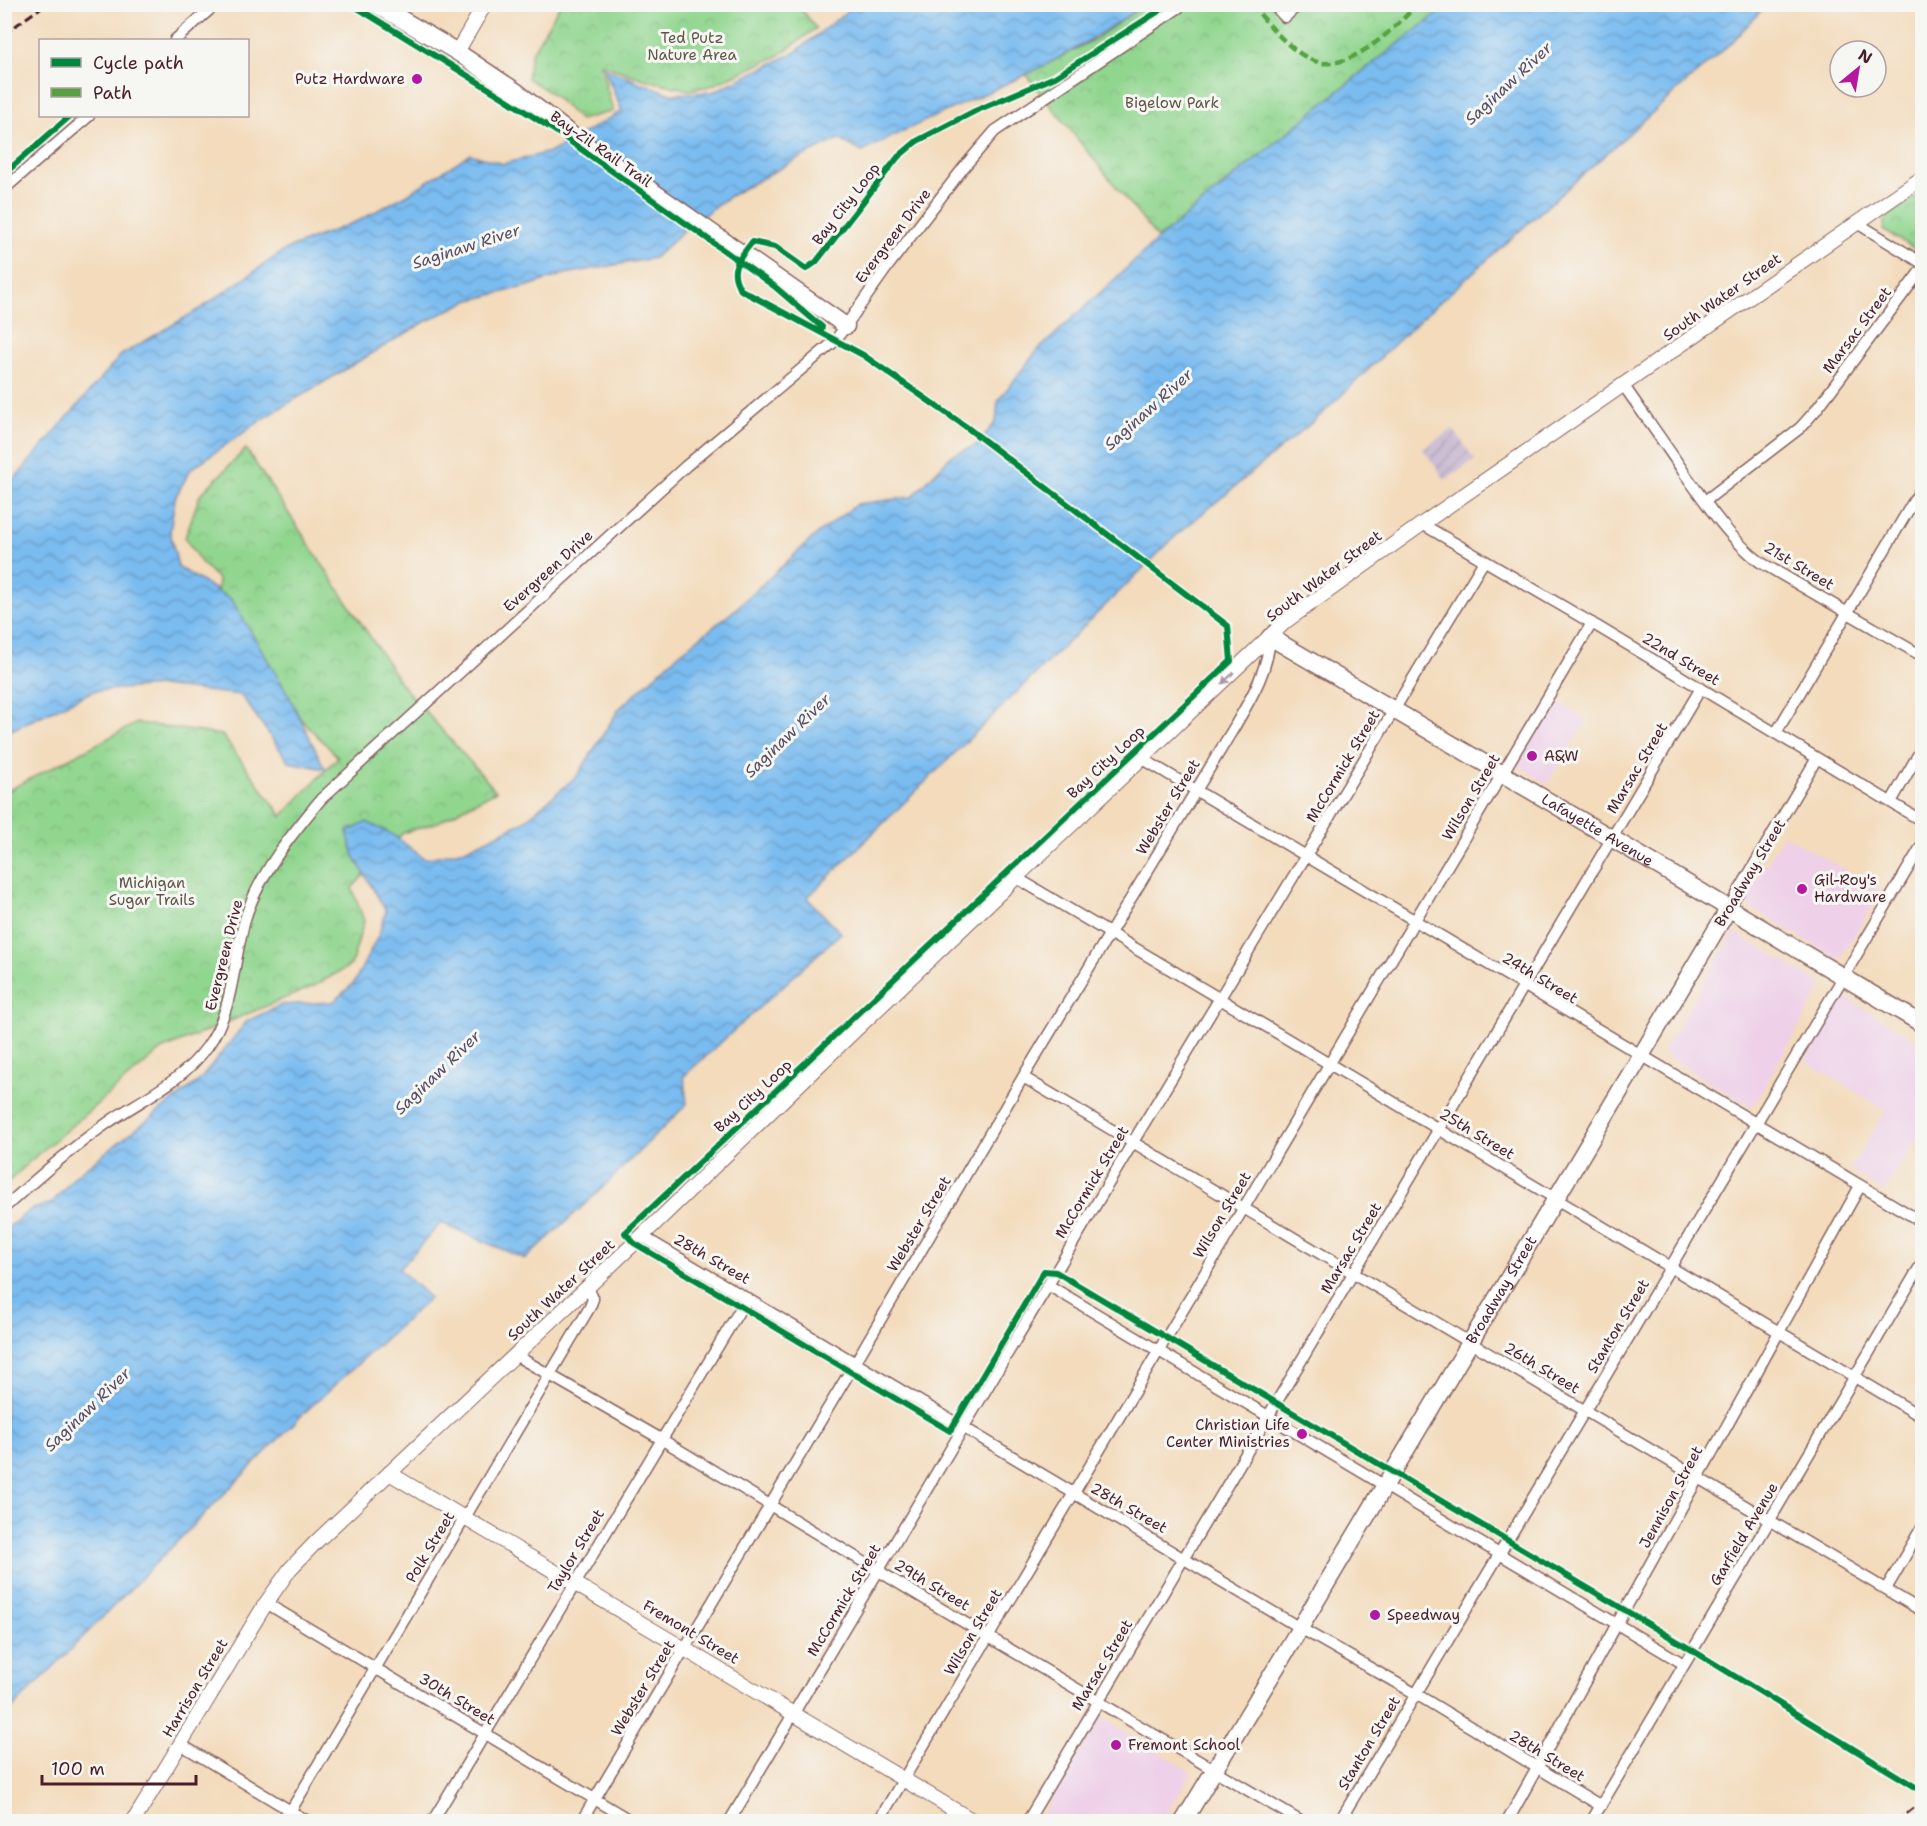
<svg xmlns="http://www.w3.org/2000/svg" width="1927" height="1826" font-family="'Shantell Sans',sans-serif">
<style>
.built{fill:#eed0e8}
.industrial{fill:url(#industrial-furrows)}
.park{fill:url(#park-crowns);stroke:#6e7a5d;stroke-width:1.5}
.water{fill:url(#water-waves);stroke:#626e8e;stroke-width:1.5}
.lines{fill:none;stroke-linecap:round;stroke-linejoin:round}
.minor-casing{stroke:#85615e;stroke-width:13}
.tertiary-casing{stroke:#85615e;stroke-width:16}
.primary-casing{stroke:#85615e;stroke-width:19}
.minor{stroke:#fff;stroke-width:10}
.tertiary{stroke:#fff;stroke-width:14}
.primary{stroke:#fff;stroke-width:16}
.rail{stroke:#4a1f2b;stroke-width:3;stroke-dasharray:9 4.5;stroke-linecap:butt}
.quiet{stroke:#56a243;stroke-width:4.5;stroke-dasharray:9 4.5;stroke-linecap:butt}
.cycleway-casing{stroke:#f6f6f2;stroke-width:10}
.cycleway{stroke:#00873e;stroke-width:6}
.oneway{fill:#ae9aa0}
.poi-dot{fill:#b5179e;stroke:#f6f6f2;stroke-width:2}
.labels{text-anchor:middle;stroke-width:6;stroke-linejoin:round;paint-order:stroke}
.park-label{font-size:15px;fill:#5f5649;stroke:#f6f6f2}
.poi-label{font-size:15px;fill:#4a1f2b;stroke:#f6f6f2;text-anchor:start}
.street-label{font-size:15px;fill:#4a1f2b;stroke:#f6f6f2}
.water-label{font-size:16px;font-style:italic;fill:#584e66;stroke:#f6f6f2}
</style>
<defs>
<pattern id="industrial-furrows" width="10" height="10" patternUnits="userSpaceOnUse" patternTransform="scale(1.5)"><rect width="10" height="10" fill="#ccbed4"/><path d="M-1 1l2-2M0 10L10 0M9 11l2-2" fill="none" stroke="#b1a3b6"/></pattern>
<pattern id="park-crowns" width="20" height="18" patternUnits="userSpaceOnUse" patternTransform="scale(1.5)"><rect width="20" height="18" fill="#91d68f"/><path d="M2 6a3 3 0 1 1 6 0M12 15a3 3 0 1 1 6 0" fill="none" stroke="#7fb77c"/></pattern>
<pattern id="water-waves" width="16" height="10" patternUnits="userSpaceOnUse" patternTransform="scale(1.5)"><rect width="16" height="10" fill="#7abcf0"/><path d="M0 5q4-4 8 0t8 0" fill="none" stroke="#6698c3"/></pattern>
</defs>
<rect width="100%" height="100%" fill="#f6f6f2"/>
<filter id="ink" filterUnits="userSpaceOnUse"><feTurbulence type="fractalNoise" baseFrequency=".0167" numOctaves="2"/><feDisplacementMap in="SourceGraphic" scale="12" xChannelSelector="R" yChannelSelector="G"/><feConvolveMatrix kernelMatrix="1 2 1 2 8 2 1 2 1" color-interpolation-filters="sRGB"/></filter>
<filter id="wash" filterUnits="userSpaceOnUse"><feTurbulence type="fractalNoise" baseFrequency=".008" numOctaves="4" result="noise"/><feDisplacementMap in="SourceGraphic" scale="24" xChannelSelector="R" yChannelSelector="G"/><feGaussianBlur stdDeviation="1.35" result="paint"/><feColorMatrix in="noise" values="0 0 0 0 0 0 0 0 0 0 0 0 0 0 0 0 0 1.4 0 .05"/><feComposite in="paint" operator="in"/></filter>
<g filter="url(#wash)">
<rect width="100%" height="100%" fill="#f3dbbc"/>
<path class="built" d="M 1554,700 L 1587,720 L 1547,784 L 1515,764 Z
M 1784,835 L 1882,891 L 1839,960 L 1743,903 Z
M 1734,932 L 1823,985 L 1752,1108 L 1662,1053 Z
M 1845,997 L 1922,1044 L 1922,1129 L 1884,1192 L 1850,1170 L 1886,1110 L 1805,1061 Z
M 1101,1717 L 1192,1772 L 1162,1821 L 1039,1821 Z"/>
<path class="industrial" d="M 1453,429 L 1475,460 L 1445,480 L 1423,449 Z"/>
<path class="park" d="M 560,5 L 798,5 L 816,28 L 778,56 L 710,86 L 689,90 L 647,80 L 600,64 L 613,111 L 580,120 L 552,94 L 527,78 L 531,54 Z
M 1144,5 L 1449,5 L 1358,75 L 1158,239 L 1026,75 L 1095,39 Z
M 1922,193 L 1922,253 L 1883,230 L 1885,218 Z
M 246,449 L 402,685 L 496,791 L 438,822 L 403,833 L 352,888 L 364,921 L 351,965 L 314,986 L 161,1050 L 30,1161 L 5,1185 L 5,792 L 137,723 L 222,735 L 282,816 L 338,757 L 215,631 L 218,579 L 200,561 L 185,538 L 200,495 Z"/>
<path class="water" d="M 855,5 L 1144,5 C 1106,31 1067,55 1025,75 C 971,101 916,123 862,152 L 839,139 L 797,159 L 730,196 L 689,226 L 654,258 L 565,274 L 528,286 L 467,301 L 423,323 L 272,413 L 191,469 L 175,498 L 170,532 L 178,567 L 232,600 L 288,694 L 325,769 L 289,762 L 241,695 L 161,686 L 93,691 L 5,733 L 5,485 L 16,477 L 121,355 L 198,310 L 287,249 L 360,220 L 408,194 L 470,154 L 503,164 L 553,151 L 622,111 L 604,68 L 670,94 L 713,92 L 794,53 Z
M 1449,5 L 1766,5 L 1734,40 L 1424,316 L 1322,414 L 1179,533 L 807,898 L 841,933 L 684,1076 L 687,1104 L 595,1195 L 525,1259 L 441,1223 L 399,1269 L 430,1298 L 303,1414 L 5,1716 L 5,1230 L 30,1210 L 52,1203 L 76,1175 L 200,1080 L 247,1021 L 281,1005 L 333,1002 L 354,983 L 379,934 L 386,911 L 354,856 L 347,832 L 367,822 L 393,835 L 425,859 L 465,850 L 523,822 L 578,775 L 619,709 L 680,653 L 731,613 L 816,535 L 857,504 L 912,497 L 952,455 L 975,446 L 996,422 L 998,401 L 1036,352 L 1158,239 L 1358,75 Z"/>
</g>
<g filter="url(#ink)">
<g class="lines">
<g class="minor-casing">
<path id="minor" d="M 1273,4 L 1285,17 L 1299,4
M 175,40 L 216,4
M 4,189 L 89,116
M 1857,223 L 1922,263
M 1624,386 C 1644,415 1665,444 1685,474 C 1708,506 1729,538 1760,562 L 1922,656
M 1705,501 L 1800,428 L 1816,410 L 1922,269
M 1422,524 L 1600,628 L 1922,821
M 1776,733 L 1922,487
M 1143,759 L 1922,1222
M 1891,802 L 1922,748
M 1017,878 L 1922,1417
M 1729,908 L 1817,758
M 1023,1077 L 1922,1611
M 4,1208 C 37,1178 70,1149 106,1124 C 141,1099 181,1083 207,1047 C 236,1007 232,958 247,913 C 262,870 292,834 321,799 L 686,466 L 835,341 L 888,266 L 964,167 L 995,131 L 1184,4
M 642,1236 L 1300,1628 L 1416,1694 L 1601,1806
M 1048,1285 L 1684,1664
M 515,1355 L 661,1439 L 933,1604 L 1302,1822
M 1886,1589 L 1922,1527
M 266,1603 L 633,1822
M 180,1744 L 309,1822
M 284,1822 L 590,1307 L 593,1299 L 588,1287
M 432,1822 L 747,1298
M 581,1822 L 855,1363 L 1023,1077 L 1235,726 C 1251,698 1268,671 1270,637
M 729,1822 L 1139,1132 L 1484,561
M 878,1822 L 1592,623
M 1027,1822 L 1701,688
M 1339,1822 L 1416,1694 L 1922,845
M 1507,1822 L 1860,1186
M 1591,1822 L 1922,1263"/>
</g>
<g class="tertiary-casing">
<path id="tertiary" d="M 457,52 L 485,4
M 389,1473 L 975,1822
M 133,1822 L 266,1603 L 290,1569 L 317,1541 L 642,1236 L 848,1037 L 1286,621 L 1422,524 L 1922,178"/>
</g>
<g class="primary-casing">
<g id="primary">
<path d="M 376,4 L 457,52 L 517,92 L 572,135 L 846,326"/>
<path id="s1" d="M 1270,637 L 1613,839 L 1922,1024"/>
<path id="s2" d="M 1183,1822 L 1300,1628 L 1729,908"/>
</g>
</g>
<use href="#minor" class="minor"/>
<use href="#tertiary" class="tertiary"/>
<use href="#primary" class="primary"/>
<path class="rail" d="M 4,34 L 46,4
M 1896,1822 L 1922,1801"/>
<path class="quiet" d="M 1251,4 C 1269,24 1287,49 1312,60 C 1346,76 1396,28 1417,4"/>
<g class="cycleway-casing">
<path id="cycleway" d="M 351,4 L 504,98 L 557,132 L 774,286 L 822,327 L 821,330
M 1170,4 L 1055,77 L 975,111 L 917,141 L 898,157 L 816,262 L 806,269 L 775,247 L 752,242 C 739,260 727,269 741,290 L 863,355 L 965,426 L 1228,626 L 1231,661 L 625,1233 L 634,1243 L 950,1431 L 1044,1271 L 1056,1272 L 1692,1650 L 1922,1791
M 4,174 L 70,116"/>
</g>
<use href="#cycleway" class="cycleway"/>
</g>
<defs><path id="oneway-solid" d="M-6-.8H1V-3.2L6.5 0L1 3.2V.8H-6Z" transform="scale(1.5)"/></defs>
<use class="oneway" href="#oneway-solid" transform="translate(1228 678) rotate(136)"/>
</g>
<g class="poi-dot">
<circle cx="417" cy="79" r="6"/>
<circle cx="1532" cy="756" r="6"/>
<circle cx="1802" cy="889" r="6"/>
<circle cx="1302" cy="1434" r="6"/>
<circle cx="1375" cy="1615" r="6"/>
<circle cx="1116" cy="1745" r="6"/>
</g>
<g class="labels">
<g class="park-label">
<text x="692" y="43">Ted Putz<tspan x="692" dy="17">Nature Area</tspan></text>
<text x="1172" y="108">Bigelow Park</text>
<text x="152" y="888">Michigan<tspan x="152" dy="17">Sugar Trails</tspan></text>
</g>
<g class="poi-label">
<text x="405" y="84" text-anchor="end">Putz Hardware</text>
<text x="1544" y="761">A&amp;W</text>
<text x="1814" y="885">Gil-Roy's<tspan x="1814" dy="17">Hardware</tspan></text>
<text x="1290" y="1430" text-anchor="end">Christian Life<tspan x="1290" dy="17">Center Ministries</tspan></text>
<text x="1387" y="1620">Speedway</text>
<text x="1128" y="1750">Fremont School</text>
</g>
<g class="street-label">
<text transform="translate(601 149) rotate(35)" y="5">Bay-Zil Rail Trail</text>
<text transform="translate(846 204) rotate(-52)" y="5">Bay City Loop</text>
<text transform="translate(893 236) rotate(-53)" y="5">Evergreen Drive</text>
<text transform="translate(1722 297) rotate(-35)" y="5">South Water Street</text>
<text transform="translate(1857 330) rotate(-53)" y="5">Marsac Street</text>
<text transform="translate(1799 566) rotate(31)" y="5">21st Street</text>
<text transform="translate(548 571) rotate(-42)" y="5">Evergreen Drive</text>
<text transform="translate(1324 576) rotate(-37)" y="5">South Water Street</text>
<text transform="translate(1681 659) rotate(31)" y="5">22nd Street</text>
<text transform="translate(1106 762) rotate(-43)" y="5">Bay City Loop</text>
<text transform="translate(1343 766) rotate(-59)" y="5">McCormick Street</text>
<text transform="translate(1637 768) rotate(-59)" y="5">Marsac Street</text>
<text transform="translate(1471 797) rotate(-59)" y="5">Wilson Street</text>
<text transform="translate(1168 807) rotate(-59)" y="5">Webster Street</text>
<text dy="5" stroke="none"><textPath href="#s1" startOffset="380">Lafayette Avenue</textPath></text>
<text transform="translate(1750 873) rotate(-59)" y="5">Broadway Street</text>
<text transform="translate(224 955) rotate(-76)" y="5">Evergreen Drive</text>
<text transform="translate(1540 978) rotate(31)" y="5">24th Street</text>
<text transform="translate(753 1096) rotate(-43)" y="5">Bay City Loop</text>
<text transform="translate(1477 1134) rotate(31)" y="5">25th Street</text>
<text transform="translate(1092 1182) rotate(-59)" y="5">McCormick Street</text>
<text transform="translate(1222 1215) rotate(-59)" y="5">Wilson Street</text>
<text transform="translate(919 1224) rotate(-59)" y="5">Webster Street</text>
<text transform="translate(1351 1248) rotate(-59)" y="5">Marsac Street</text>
<text transform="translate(712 1259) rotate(30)" y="5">28th Street</text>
<text transform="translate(561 1290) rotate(-43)" y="5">South Water Street</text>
<text dy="5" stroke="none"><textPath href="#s2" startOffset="620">Broadway Street</textPath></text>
<text transform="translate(1618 1326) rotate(-59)" y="5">Stanton Street</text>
<text transform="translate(1542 1368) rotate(31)" y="5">26th Street</text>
<text transform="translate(1671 1497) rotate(-61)" y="5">Jennison Street</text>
<text transform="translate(1129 1508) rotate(30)" y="5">28th Street</text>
<text transform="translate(1744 1534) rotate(-59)" y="5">Garfield Avenue</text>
<text transform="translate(430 1547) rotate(-59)" y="5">Polk Street</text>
<text transform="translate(576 1551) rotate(-59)" y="5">Taylor Street</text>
<text transform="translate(932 1585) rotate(31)" y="5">29th Street</text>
<text transform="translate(844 1600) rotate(-59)" y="5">McCormick Street</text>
<text transform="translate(691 1632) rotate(31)" y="5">Fremont Street</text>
<text transform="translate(973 1632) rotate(-59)" y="5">Wilson Street</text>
<text transform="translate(1102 1665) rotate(-59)" y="5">Marsac Street</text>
<text transform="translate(195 1688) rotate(-59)" y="5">Harrison Street</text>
<text transform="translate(643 1688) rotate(-59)" y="5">Webster Street</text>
<text transform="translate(457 1699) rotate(31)" y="5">30th Street</text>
<text transform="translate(1369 1743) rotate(-59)" y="5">Stanton Street</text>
<text transform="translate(1547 1756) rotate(31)" y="5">28th Street</text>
</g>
<g class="water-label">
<text transform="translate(1508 83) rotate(-43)" y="6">Saginaw River</text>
<text transform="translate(466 246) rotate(-18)" y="6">Saginaw River</text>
<text transform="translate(1148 409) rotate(-42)" y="6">Saginaw River</text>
<text transform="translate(787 735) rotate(-44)" y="6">Saginaw River</text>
<text transform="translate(437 1072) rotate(-44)" y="6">Saginaw River</text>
<text transform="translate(87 1409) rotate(-44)" y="6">Saginaw River</text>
</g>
</g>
<rect width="1927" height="1826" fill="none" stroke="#f6f6f2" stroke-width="24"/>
<rect x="39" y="39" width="210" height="78" fill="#f6f6f2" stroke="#b1a0a2" stroke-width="1.5"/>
<rect x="51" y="58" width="30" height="9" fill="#00873e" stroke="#b1a0a2" stroke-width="1.5"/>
<text x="93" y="69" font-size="18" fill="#4a1f2b">Cycle path</text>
<rect x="51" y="88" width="30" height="9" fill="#56a243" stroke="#b1a0a2" stroke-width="1.5"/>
<text x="93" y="99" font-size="18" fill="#4a1f2b">Path</text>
<g transform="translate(1858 69) rotate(30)"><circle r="28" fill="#f6f6f2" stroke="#b1a0a2" stroke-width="1.5"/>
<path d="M0-4.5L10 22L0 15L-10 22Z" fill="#b5179e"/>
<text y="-9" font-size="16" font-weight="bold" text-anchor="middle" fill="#4a1f2b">N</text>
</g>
<path d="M42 1775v9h154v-9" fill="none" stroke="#4a1f2b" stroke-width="3"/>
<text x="51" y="1775" font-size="18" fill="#4a1f2b" stroke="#f6f6f2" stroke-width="4.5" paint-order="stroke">100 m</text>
</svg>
